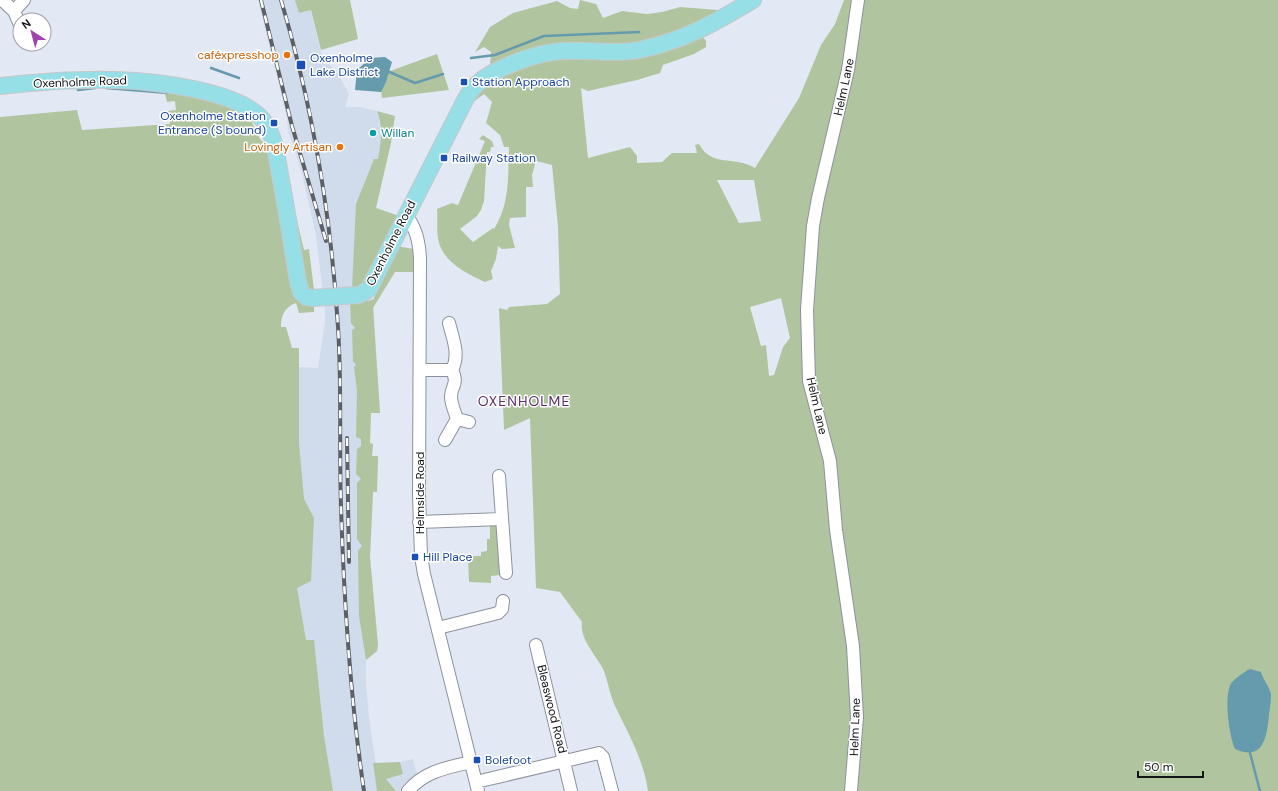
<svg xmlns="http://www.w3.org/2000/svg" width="1278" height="791" font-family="'DM Sans',sans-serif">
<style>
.built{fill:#d0dbeb}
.green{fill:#b0c59f;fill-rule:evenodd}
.water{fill:#669aad}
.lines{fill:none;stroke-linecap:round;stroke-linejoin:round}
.stream{stroke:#669aad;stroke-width:2.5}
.minor-casing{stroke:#8c929c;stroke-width:14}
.major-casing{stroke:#c6c7c8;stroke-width:18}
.minor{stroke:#fff;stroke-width:12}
.major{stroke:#97dfe6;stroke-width:16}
.rail-casing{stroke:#5c6066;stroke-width:4}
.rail{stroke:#fff;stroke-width:2.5;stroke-dasharray:8;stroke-linecap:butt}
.major-bridge-casing{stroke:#c6c7c8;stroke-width:18;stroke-linecap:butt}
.major-bridge{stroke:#97dfe6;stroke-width:16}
.food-dot{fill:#e8710a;stroke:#fff;stroke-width:1.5}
.transit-dot{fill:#1a4fb4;stroke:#fff;stroke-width:1.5}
.culture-dot{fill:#0f9aa8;stroke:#fff;stroke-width:1.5}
.labels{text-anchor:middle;stroke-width:3;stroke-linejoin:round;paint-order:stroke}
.food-label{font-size:12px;fill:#c56008;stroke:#fff;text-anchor:end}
.transit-label{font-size:12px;fill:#164399;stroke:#fff;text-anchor:start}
.street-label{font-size:12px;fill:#121418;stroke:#fff}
.culture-label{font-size:12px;fill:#0d838f;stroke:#fff;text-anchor:start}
.quarter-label{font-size:14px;letter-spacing:1px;fill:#5b2f63;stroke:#fff}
</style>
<rect width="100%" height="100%" fill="#e2e9f4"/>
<path class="built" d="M 258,0 L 308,0 L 324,64 L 329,64 L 337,72 L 349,94 L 345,107 L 359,107 L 377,111 L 379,117 L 381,147 L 378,160 L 376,208 L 399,216 L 366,281 L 373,300 L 380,413 L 371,413 L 370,443 L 373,444 L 372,456 L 378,456 L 377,492 L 373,492 L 370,557 L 378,645 L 377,651 L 366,660 L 366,685 L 369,718 L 380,791 L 314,791 L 291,666 L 284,374 L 300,367 L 318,368 L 325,322 L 325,310 L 316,236 L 302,173 L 288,130 L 287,118 L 275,68 Z
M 413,759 L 418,778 L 405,791 L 396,791 L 386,779 L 384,766 Z"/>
<path class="green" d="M 295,0 L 350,0 L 358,39 L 321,50 L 311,10 L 299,13 Z
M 580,0 L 596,4 L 603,18 L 622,11 L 647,14 L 662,12 L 680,7 L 718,10 L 711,18 L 690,29 L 616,48 L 568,44 L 548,45 L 526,50 L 490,66 L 491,52 L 484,47 L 475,52 L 490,27 L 513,13 L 557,1 L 570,8 L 578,9 Z
M 844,0 L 1278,0 L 1278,791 L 648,791 C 644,761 628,733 615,706 C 610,695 608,682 604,671 C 597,656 579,639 582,622 L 560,592 L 536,588 L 530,418 L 504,430 L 499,308 L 507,310 L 509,307 L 547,304 L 560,294 L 558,227 L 552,165 L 536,161 L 532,175 L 533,187 L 526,187 L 526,217 L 510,218 L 509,225 L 515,248 L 502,249 L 498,246 L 496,259 L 491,271 L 493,279 L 485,282 C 467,274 445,263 439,243 C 436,233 438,219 437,209 L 452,203 L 458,205 L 485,141 L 479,139 L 483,135 L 492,141 L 494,147 L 491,147 L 490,152 L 487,152 L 484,201 L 481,210 L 477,216 L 460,229 L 473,242 L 493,228 L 494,229 C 510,204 508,176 509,147 L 504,147 L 500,135 L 486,123 L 492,102 L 484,94 L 473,102 L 476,95 L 495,81 L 534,62 L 703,37 L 706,41 L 706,47 L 694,54 L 663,65 L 660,73 L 637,80 L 588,91 L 581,88 L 588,158 L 630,147 L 637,156 L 637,163 L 662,162 L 672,153 L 697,153 L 695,145 L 699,144 C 712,168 733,155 755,168 L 799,98 L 821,45 L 835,24 ZM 717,180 L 754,180 L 761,221 L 739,223 ZM 781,298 L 790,338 L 783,347 L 774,375 L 769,376 L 766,345 L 761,346 L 750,307 Z
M 437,54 L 449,90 L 382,98 L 379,75 Z
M 164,90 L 201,94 L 249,116 L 260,139 L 269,148 L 296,290 L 314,304 L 314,312 L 299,313 L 296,303 C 284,307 281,316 281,327 L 286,327 L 292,348 L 299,348 L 299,443 L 304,499 L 314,518 L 311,581 L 297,588 L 306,640 L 314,640 L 324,736 L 333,791 L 0,791 L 0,117 L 77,110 L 82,130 L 170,124 L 168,111 L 176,110 L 175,101 L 167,102 Z
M 377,111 L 395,116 L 391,143 L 376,208 L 399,216 L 364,287 L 352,289 L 356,204 L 374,159 L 378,159 C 381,145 383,125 377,111 Z
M 295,212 L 304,250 L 309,249 L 314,290 L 311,292 L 306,287 L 292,213 Z
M 396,246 L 414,249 L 414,272 L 395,272 L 373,308 L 380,413 L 371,413 L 370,443 L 373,444 L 372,456 L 378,456 L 377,492 L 373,492 L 370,557 L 378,645 L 377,651 L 366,660 L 359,616 L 358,551 L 362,546 L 357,539 L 357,483 L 361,479 L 356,474 L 357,449 L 361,446 L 361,439 L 356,437 L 357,391 L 354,367 L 356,365 L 353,361 L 352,330 L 355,328 L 351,323 L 350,303 L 373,300 Z
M 490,523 L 497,526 L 500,575 L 491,576 L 491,583 L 469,582 L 468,556 L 481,556 L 481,552 L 487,551 L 487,539 L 490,539 Z
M 400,762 L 403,774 L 386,779 L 396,791 L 377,791 L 373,763 Z"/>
<path class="water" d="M 385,57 L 392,62 L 386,82 L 381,92 L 355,90 L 357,70 L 370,58 Z
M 1250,669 L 1261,672 C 1263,680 1270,687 1271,695 C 1271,701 1270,708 1269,714 C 1267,736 1264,762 1235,749 C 1229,736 1223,694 1232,682 C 1236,678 1245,671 1250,669 Z"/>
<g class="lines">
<path class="stream" d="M 471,58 L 495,55 L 544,36 L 639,32
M 211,68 L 239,78
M 387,71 L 415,83 L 443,74
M 106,88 L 168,93
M 78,90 L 95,88
M 1250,753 L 1260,791"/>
<g class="minor-casing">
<path id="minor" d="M 2,0 L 14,11 L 20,25
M 14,11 L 24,0
M 406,215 C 416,228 419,241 420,258 L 419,495 L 421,556 L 424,574 L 478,791
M 420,370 L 452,370
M 457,419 L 469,422
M 445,440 L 457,419 C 455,412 451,404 451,397 C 451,385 459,385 452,370 C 460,355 453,339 449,323
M 499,476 L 506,573
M 419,522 L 502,519
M 438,628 L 498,613 L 502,609 L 503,601
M 536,645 L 571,791
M 476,782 L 599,753 L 603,757 L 612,791
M 408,791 C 425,771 446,768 471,762
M 851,791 L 857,717 L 853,646 L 836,530 L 830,461 L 809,381 L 807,310 L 813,226 L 818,198 L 848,70 L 858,0"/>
</g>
<g class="major-casing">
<path id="major" d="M 0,86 C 37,82 78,79 115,80 C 151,81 244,90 265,123 C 275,138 277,157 280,175 C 287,210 292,246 298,282 L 301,292 L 306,297
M 369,289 L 461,108 C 465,100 469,91 476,85 C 493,68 538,52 563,51 C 587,49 614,55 639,50 C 685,40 713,24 753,0"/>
</g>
<use href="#minor" class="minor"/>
<use href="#major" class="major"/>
<g class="rail-casing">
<path id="rail" d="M 261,0 L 292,126 L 326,241
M 281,0 C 313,108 331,214 338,327 C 342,387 339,447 341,507 C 344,602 350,697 364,791
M 347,438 L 349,562"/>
</g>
<use href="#rail" class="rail"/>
<g class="major-bridge-casing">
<path id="major-bridge" d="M 306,297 L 313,298 L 359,295 L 369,289"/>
</g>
<use href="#major-bridge" class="major-bridge"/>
</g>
<g class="food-dot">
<circle cx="287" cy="55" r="4"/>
<circle cx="340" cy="147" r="4"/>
</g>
<g class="transit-dot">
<rect x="296" y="60" width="10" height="10" rx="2"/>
<rect x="460" y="78" width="8" height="8" rx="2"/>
<rect x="270" y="119" width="8" height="8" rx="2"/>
<rect x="440" y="154" width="8" height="8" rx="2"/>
<rect x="411" y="553" width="8" height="8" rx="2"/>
<rect x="473" y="756" width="8" height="8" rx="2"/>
</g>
<circle class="culture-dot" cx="373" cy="133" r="4"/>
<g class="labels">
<g class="food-label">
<text x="279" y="59">caféxpresshop</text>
<text x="332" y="151">Lovingly Artisan</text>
</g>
<g class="transit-label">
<text x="310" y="62">Oxenholme<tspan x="310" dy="14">Lake District</tspan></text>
<text x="472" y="86">Station Approach</text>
<text x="266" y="120" text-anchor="end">Oxenholme Station<tspan x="266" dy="14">Entrance (S bound)</tspan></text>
<text x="452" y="162">Railway Station</text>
<text x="423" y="561">Hill Place</text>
<text x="485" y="764">Bolefoot</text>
</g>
<g class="street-label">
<text transform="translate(80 82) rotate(-2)" y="4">Oxenholme Road</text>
<text transform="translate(844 87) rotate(-78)" y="4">Helm Lane</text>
<text transform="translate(391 243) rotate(-63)" y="4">Oxenholme Road</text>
<text transform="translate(817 406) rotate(77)" y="4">Helm Lane</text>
<text transform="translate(420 493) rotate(-90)" y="4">Helmside Road</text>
<text transform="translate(552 709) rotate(76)" y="4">Bleaswood Road</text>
<text transform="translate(855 727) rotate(-88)" y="4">Helm Lane</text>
</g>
<g class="culture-label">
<text x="381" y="137">Willan</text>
</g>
<g class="quarter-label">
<text x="524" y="406">OXENHOLME</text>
</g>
</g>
<g transform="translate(32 32) rotate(324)"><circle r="19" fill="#ffffff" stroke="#a0a1a3"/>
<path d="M0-3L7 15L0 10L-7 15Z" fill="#9f43ae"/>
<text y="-6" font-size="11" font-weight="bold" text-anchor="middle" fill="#121418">N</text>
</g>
<path d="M1138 771v6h65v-6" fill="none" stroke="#121418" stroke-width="2"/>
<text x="1144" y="771" font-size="12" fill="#121418" stroke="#ffffff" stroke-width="3" paint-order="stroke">50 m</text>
</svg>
